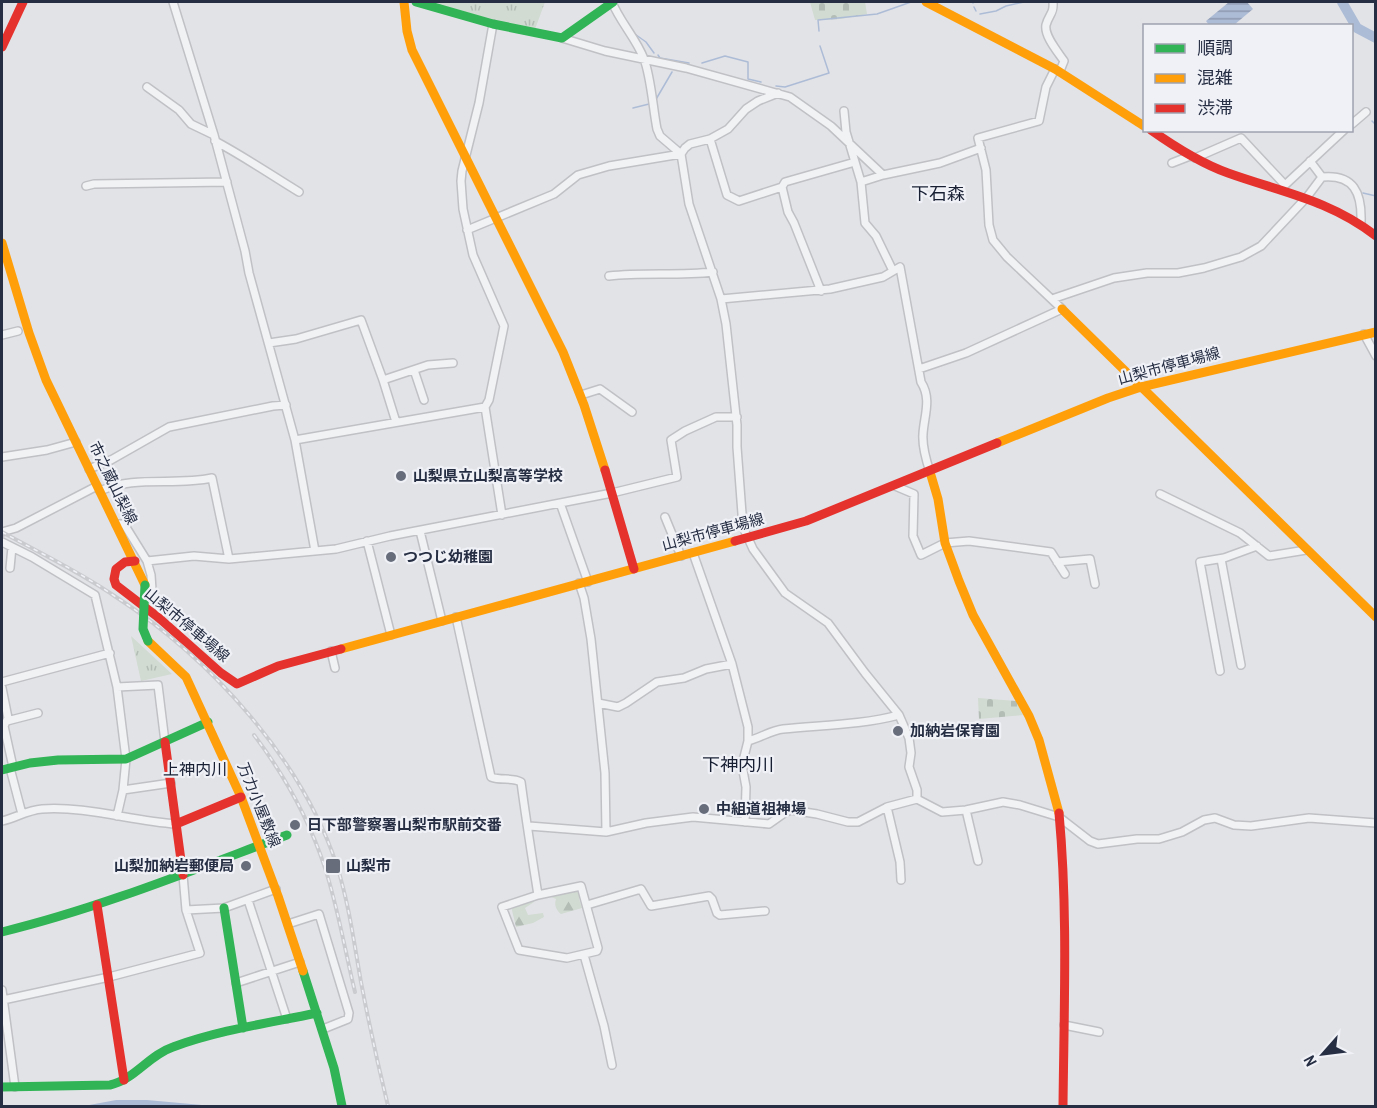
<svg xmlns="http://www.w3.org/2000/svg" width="1377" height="1108" font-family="'Archivo Narrow','Noto Sans JP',sans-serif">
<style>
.forest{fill:url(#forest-firs)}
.cemetery{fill:url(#cemetery-stones)}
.park{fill:url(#park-tufts)}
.water{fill:url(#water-rules)}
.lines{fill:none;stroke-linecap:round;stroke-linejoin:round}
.stream{stroke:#adbcd6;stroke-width:1.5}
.river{stroke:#adbcd6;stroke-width:10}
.street-casing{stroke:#c0c1c5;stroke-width:10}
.street{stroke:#f1f2f4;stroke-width:7}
.fast{stroke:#30b455;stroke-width:9}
.slow{stroke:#ff9f0a;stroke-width:9}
.jam{stroke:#e5322d;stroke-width:9}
.rail-casing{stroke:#cacbcf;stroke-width:4}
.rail{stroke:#eff1f7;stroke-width:1.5;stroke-dasharray:4.5;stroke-linecap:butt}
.fast-bridge{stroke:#30b455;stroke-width:9}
.poi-dot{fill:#686d7c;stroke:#eff1f7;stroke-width:2}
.labels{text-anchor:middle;stroke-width:4.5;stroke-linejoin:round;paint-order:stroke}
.street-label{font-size:15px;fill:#262e43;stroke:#eff1f7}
.poi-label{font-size:15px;font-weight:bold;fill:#262e43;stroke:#eff1f7;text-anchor:start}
.neighbourhood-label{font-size:16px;fill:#181f33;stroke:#eff1f7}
.quarter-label{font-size:18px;fill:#181f33;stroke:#eff1f7}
</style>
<defs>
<pattern id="forest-firs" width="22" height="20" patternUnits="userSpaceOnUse" patternTransform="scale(1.5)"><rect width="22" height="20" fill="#d1dbd1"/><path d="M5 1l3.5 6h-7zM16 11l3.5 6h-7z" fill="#b3bcb5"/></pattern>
<pattern id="cemetery-stones" width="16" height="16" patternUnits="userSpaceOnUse" patternTransform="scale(1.5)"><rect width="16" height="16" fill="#d1dbd1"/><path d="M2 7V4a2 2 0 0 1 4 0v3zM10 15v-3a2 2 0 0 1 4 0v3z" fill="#b3bcb5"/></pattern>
<pattern id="park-tufts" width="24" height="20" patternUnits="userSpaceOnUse" patternTransform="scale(1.5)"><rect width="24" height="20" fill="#d1dbd1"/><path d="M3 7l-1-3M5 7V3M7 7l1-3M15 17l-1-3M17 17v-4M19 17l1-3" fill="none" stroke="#b3bcb5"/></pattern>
<pattern id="water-rules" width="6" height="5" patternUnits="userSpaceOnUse" patternTransform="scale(1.5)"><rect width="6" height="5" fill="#adbcd6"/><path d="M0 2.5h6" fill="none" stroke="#8d99af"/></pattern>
</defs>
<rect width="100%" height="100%" fill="#e2e3e7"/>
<path class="forest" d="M 579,888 L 581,895 L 579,899 L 582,908 L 561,914 C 556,910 554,905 556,899 L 549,896 Z
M 534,898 L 534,902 L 525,908 L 528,915 L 543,913 L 544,917 L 533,923 L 516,927 L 511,906 Z"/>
<path class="cemetery" d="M 810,2 L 865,2 L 867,14 L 841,19 L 815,20 Z
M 978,698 L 1016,701 L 1023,715 L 979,719 Z"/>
<path class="park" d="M 416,2 L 545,2 L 534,32 Z
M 131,636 L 172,674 L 141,681 Z"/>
<path class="water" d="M 1229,2 L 1247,2 L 1253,9 L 1234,25 L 1209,25 L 1206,21 Z
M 116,1100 L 147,1100 L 213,1106 L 84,1106 Z"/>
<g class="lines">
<path class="stream" d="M 973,2 L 973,3
M 974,7 L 976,11
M 980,14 L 996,11 L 1006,6 L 1024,2
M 819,31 L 818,20 L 877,14 L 911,2
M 632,32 L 646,42 L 654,53
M 658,55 L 660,58 L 689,63
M 702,63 L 725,56 L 748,62 L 748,79 L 761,82
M 776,86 L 785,87 L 829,73 L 820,46
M 655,101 L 672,72
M 633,108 L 649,104
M 1372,121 L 1376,125
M 1363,193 L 1376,196"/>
<path class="river" d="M 1342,2 L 1357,28 L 1376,38"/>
<g class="street-casing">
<path id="street" d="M 173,2 L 214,135 L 245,251 L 249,273 L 295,440 L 315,551
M 612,2 C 620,22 636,38 644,59 C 651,77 653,109 657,129 L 660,136 L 681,154
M 1053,2 C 1054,14 1049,14 1046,25 C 1044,36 1058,52 1064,61 L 1060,71
M 493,24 L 479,103 L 462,171 L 461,181 L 463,209 L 473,255 L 504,326 L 489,400 L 485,407 L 502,515
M 562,38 L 605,51 L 686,68 L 790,97 L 831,126 L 883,175 L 940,163 L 981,148
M 147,87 L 179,110 L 191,124 L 214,135
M 778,93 L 758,101 L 746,109 L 728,129 L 710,139 L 690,144 L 685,148 L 681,154 L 689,204 L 721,299 L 726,324 L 737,425 L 737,447 L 743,527 L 753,549 L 785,593 L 828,623 L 865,673 L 899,715 L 909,738 L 911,753 L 909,767 L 917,790 L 917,799
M 844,111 L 846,132 L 861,182 L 865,223 L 876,236 L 893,271
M 1352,124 L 1366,112
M 710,139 L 727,195 L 739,201 L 782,187 L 785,182 L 855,162
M 215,141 C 245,157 271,175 299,192
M 1195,158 L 1241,138 L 1285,185 L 1344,130
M 1172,163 L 1190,156
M 1322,177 C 1354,174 1362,193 1361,222
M 861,182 L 883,175
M 86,186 L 94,184 L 227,182
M 782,187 L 788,212 L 794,223 L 821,291
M 467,230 L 554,194 L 578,175 L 609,166 L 681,154
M 609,276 C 643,272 678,276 713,272
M 721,299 L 830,289 L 883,277 L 900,267 L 921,382 C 932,399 924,416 923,434 C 922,447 926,460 930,472
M 1052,299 L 1114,278 L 1147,273 L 1178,273 L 1204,268 L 1241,257 L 1261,246 L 1307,197 L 1322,177 L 1310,161
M 1364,334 L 1376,356
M 2,335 L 18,331
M 269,343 L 296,339 L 361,320 L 383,380 L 396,422
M 919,369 L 966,353 L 1062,309 L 1007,257 L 993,240 L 989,225 L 986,170 L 978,138 L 1039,121 L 1046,87 L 1055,69
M 414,370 L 424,400
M 383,380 L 428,365 L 453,363
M 581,395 L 600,389 L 632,412
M 295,440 L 485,407
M 2,457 L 47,450 L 76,442
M 89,469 L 111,460 L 169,427 L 273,406 L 286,405
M 895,486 L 914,494 L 913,536 L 921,555 L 945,543 L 969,541 L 1051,552 L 1065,574
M 100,491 C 134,475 175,486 212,478 L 229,559
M 1160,494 L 1240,533 L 1269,556 L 1306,550
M 560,503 L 588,582
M 665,517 L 681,556
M 116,524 L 124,524 L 147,561 L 151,575 L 152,590 L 161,613 L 159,618
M 420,531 L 442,621
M 2,532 L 16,528 L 97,486
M 367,541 L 391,635
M 2,542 L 32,557 L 95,595 L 117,687 L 126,759 L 123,790 L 117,816
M 693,553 L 732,664 L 748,727 L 748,741 L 742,765 L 746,787 L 745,822
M 1221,559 L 1241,665
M 147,561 L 194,556 L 229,559 L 336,549 L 390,536 L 612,493 L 677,477 L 671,440 L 685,431 L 716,417 L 737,417
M 1057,562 L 1090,559 L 1095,584
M 10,568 L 12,547
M 579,583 L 584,598 L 591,639 L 605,773 L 606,832
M 456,617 L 491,777 C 501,781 512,777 521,782 C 526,820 532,857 538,895 L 581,886 L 598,948 L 597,951 L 567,958 L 519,950 L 502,907 L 538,895
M 331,651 L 335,668
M 1220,671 L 1200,562 L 1224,558 L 1257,546
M 2,682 L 110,653
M 117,687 L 158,685 L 165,742
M 2,688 L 8,718 L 4,726 L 13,767
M 598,703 L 618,707 L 626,703 L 657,682 L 684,678 L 706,669 L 732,664
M 7,721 L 38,713
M 748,741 C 760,738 772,730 783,729 C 822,725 861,725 899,715
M 10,768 L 22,814
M 123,790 L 171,783
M 887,807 L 900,862 L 901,880
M 966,810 L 978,861
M 2,821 C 15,818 28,810 42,809 C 87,806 131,821 176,824
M 529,826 L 606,832 L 646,823 L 693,817 L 769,824 L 786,812 L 791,810 L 817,814 L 848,822 L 858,822 L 887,807 L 917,799 L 942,812 L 966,810 L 1003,802 L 1020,805 L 1059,817 L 1090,841 L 1098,844 L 1137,839 L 1159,839 L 1182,832 L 1204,820 L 1215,818 L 1234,825 L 1251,826 L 1309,818 L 1376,823
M 248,900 L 287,1019
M 587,905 L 641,889 L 651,906 L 709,896 L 712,899 L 717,913 L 720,915 L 765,911
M 186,910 L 224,908 L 276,889
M 288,924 L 319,914 L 349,1013 L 348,1019 L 323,1029
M 584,955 L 604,1026 L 612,1065
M 236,983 L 300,962
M 2,990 L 15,1087
M 3,1000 L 109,977 L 200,953 L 186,910 L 183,875
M 1064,1025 L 1099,1032"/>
</g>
<use href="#street" class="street"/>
<path class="fast" d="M 416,2 L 493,24 L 562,38 L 613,2
M 2,770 L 30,763 L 58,760 L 126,759 L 208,722
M 224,908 L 243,1028
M 2,932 C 100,908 193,870 287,835
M 303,971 L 334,1068 L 342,1106
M 2,1087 L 110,1085 C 134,1080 149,1055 173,1047 C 219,1030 269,1023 317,1013"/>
<path class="slow" d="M 404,2 L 407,31 L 412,50 L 563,352 L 584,405 L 605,470
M 926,2 L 1055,69 L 1144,126
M 2,243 L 29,333 L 46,380 L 145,585
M 1062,309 L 1376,617
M 997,443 L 1108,398 L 1141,387 L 1376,332
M 930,472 L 938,499 L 945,543 L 959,581 L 973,615 L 1029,716 L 1039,740 L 1059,813
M 148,641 L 186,677 L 241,797 L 278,896 L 303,971
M 341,649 L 735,541"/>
<path class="jam" d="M 2,47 L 23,2
M 1151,130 C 1175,147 1200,163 1228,173 C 1281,192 1330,200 1376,236
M 605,470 L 634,569
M 735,541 L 806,521 L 997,443
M 135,561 L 125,562 L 116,569 L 114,579 L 116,585 L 159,618 L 221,673 L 237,684 L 278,666 L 341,649
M 165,742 L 183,875
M 1059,813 C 1068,910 1064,1008 1063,1106
M 176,824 L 241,797
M 97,905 L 124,1080"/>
<g class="rail-casing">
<path id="rail" d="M 2,532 C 40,553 80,572 116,597 C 210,658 302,759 337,866 C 349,904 354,943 361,982 C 369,1024 378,1065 388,1106
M 254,735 C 285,776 309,819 325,868 C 338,908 345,951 355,992"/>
</g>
<use href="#rail" class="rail"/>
<path class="fast-bridge" d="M 145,585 L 143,629 L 148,641"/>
</g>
<g class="poi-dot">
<circle cx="401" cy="476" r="6"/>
<circle cx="391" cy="557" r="6"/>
<circle cx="898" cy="731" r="6"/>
<circle cx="704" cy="809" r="6"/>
<circle cx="295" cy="825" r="6"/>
<circle cx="246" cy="866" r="6"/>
<rect x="325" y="858" width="16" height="16" rx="3"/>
</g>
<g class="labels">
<g class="street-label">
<text transform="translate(1169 366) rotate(-15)" y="5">山梨市停車場線</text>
<text transform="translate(113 483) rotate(64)" y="5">市之蔵山梨線</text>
<text transform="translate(713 532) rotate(-15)" y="5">山梨市停車場線</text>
<text transform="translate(187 625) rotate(40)" y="5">山梨市停車場線</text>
<text transform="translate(259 805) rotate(68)" y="5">万力小屋敷線</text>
</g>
<g class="poi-label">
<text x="413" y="481">山梨県立山梨高等学校</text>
<text x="403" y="562">つつじ幼稚園</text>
<text x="910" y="736">加納岩保育園</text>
<text x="716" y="814">中組道祖神場</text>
<text x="307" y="830">日下部警察署山梨市駅前交番</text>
<text x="234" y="871" text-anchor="end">山梨加納岩郵便局</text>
<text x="346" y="871">山梨市</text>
</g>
<g class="neighbourhood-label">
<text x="195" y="775">上神内川</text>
</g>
<g class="quarter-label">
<text x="938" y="200">下石森</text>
<text x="738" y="771">下神内川</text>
</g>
</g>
<rect width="1377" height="1108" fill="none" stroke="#262e43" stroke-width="6"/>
<rect x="1143" y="24" width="210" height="108" fill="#eff1f7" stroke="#9fa3af" stroke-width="1.5"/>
<rect x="1155" y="44" width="30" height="9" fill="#30b455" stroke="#9fa3af" stroke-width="1.5"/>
<text x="1197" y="54" font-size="18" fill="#262e43">順調</text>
<rect x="1155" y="74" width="30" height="9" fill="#ff9f0a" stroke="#9fa3af" stroke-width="1.5"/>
<text x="1197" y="84" font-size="18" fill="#262e43">混雑</text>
<rect x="1155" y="104" width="30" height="9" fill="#e5322d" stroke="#9fa3af" stroke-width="1.5"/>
<text x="1197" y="114" font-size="18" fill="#262e43">渋滞</text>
<g transform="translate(1323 1054) rotate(242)" stroke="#eff1f7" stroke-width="4.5" paint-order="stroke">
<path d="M0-4.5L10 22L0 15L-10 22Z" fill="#262e43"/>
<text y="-9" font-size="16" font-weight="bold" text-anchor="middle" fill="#262e43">N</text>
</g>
</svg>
